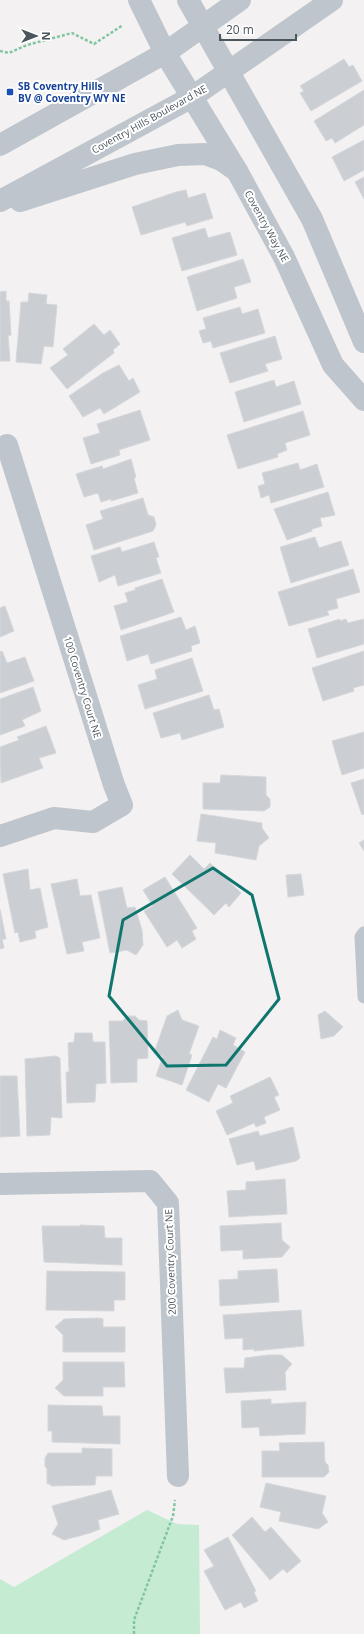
<svg xmlns="http://www.w3.org/2000/svg" width="364" height="1634" font-family="'Open Sans',sans-serif">
<style>
.green{fill:#c5ebd2}
.building{fill:#cbced3;stroke:#d5d7db}
.lines{fill:none;stroke-linecap:round;stroke-linejoin:round}
.path{stroke:#81c5a1;stroke-width:2.5;stroke-dasharray:3 2;stroke-linecap:butt}
.service{stroke:#bec5cc;stroke-width:13}
.minor{stroke:#bec5cc;stroke-width:22}
.tertiary{stroke:#bec5cc;stroke-width:22}
.marked{fill:none;stroke:#0f766e;stroke-width:3;stroke-linejoin:round}
.transit-dot{fill:#1a4fb4;stroke:#fff;stroke-width:1.5}
.labels{text-anchor:middle;stroke-width:4;stroke-linejoin:round;paint-order:stroke}
.transit-label{font-size:10px;font-weight:bold;fill:#164399;stroke:#fff;text-anchor:start}
.street-label{font-size:10px;fill:#4b555c;stroke:#fff}
</style>
<rect width="100%" height="100%" fill="#f3f1f1"/>
<path class="green" d="M 147,1510 L 177,1524 L 199,1525 L 200,1634 L 0,1634 L 0,1579 L 14,1587 Z"/>
<path class="building" d="M 344,59 L 349,67 L 353,65 L 362,81 L 311,111 L 300,93 L 304,91 L 300,86 Z
M 364,90 L 364,125 L 335,143 L 332,138 L 326,141 L 314,121 Z
M 364,140 L 364,170 L 344,181 L 332,157 Z
M 364,177 L 364,199 L 355,182 Z
M 186,190 L 188,198 L 205,193 L 213,218 L 187,226 L 185,222 L 141,235 L 132,207 L 176,192 Z
M 205,228 L 208,238 L 230,232 L 237,255 L 182,271 L 172,238 Z
M 243,259 L 251,282 L 234,287 L 237,298 L 197,311 L 187,277 Z
M 6,291 L 6,301 L 9,301 L 11,335 L 8,336 L 10,361 L 0,361 L 0,292 Z
M 29,293 L 47,295 L 46,304 L 57,305 L 53,347 L 44,346 L 41,364 L 16,362 L 21,302 L 28,302 Z
M 240,307 L 242,314 L 258,309 L 265,333 L 213,348 L 211,341 L 203,343 L 199,331 L 206,329 L 203,318 Z
M 94,324 L 104,335 L 110,330 L 120,344 L 113,350 L 114,353 L 67,389 L 50,368 L 68,355 L 63,349 Z
M 275,336 L 282,359 L 265,364 L 268,371 L 230,383 L 220,353 Z
M 119,365 L 129,381 L 133,378 L 140,392 L 104,414 L 100,408 L 83,417 L 69,396 L 103,373 Z
M 274,380 L 276,387 L 294,381 L 301,404 L 244,422 L 235,392 Z
M 140,410 L 150,440 L 119,450 L 120,455 L 91,464 L 83,438 L 100,433 L 97,424 Z
M 303,411 L 310,435 L 285,443 L 287,450 L 277,454 L 278,457 L 238,469 L 227,435 Z
M 131,459 L 136,477 L 134,478 L 138,493 L 111,501 L 111,499 L 101,502 L 98,493 L 84,497 L 76,474 L 102,466 L 103,469 Z
M 298,463 L 300,470 L 317,464 L 324,487 L 271,503 L 269,495 L 261,498 L 258,486 L 265,484 L 262,473 Z
M 328,492 L 335,515 L 320,518 L 322,526 L 312,529 L 312,531 L 287,540 L 274,509 Z
M 143,498 L 148,515 L 154,517 L 156,525 L 153,531 L 94,550 L 86,525 L 103,519 L 100,511 Z
M 315,537 L 319,548 L 341,541 L 349,565 L 291,583 L 280,547 Z
M 154,542 L 159,557 L 156,558 L 161,573 L 118,586 L 115,575 L 99,582 L 91,556 L 120,547 L 122,552 Z
M 353,569 L 360,592 L 336,599 L 338,608 L 327,611 L 329,615 L 289,626 L 278,592 Z
M 162,579 L 174,612 L 121,630 L 114,606 L 128,602 L 125,593 L 135,590 L 135,588 Z
M 5,606 L 14,631 L 0,637 L 0,608 Z
M 181,617 L 186,630 L 195,626 L 200,643 L 191,646 L 192,651 L 151,664 L 148,654 L 127,661 L 120,636 Z
M 340,619 L 340,621 L 346,619 L 348,623 L 364,619 L 364,644 L 317,658 L 308,629 Z
M 2,651 L 7,663 L 25,657 L 34,681 L 0,693 L 0,652 Z
M 364,651 L 364,685 L 353,688 L 354,691 L 323,701 L 312,668 Z
M 192,658 L 203,691 L 145,709 L 138,685 L 157,679 L 155,670 Z
M 33,687 L 41,711 L 22,720 L 25,726 L 0,735 L 0,699 Z
M 209,695 L 214,710 L 219,709 L 224,727 L 182,740 L 180,733 L 161,738 L 153,713 Z
M 46,726 L 56,753 L 39,758 L 43,768 L 1,783 L 0,747 L 19,740 L 17,737 Z
M 364,732 L 364,768 L 342,775 L 332,741 Z
M 221,775 L 266,777 L 266,795 L 270,799 L 270,807 L 264,811 L 203,809 L 203,783 L 220,783 Z
M 364,779 L 364,814 L 362,815 L 351,783 Z
M 201,814 L 262,823 L 262,828 L 269,838 L 259,846 L 256,860 L 215,853 L 216,843 L 197,841 Z
M 364,840 L 364,851 L 359,843 Z
M 190,855 L 204,869 L 210,863 L 241,893 L 229,907 L 226,903 L 214,915 L 172,874 Z
M 28,869 L 30,890 L 40,888 L 48,927 L 35,931 L 36,938 L 20,942 L 18,932 L 15,933 L 3,874 Z
M 301,874 L 304,895 L 288,897 L 286,875 Z
M 165,877 L 197,928 L 192,931 L 196,939 L 182,948 L 177,940 L 167,947 L 144,911 L 153,906 L 143,890 Z
M 77,879 L 80,896 L 91,895 L 100,938 L 82,942 L 84,951 L 67,954 L 51,884 Z
M 122,887 L 127,908 L 135,907 L 142,930 L 143,945 L 136,955 L 127,950 L 110,953 L 98,892 Z
M 0,909 L 6,939 L 2,939 L 4,948 L 0,949 Z
M 178,1010 L 182,1020 L 199,1026 L 189,1054 L 192,1055 L 182,1085 L 156,1076 L 163,1056 L 154,1053 L 167,1016 Z
M 325,1011 L 343,1027 L 334,1036 L 321,1039 L 318,1015 Z
M 127,1016 L 135,1016 L 139,1020 L 147,1021 L 148,1058 L 137,1059 L 137,1082 L 111,1083 L 109,1021 L 123,1021 Z
M 220,1030 L 236,1038 L 233,1045 L 245,1052 L 226,1088 L 218,1084 L 209,1102 L 186,1090 L 213,1037 L 217,1039 Z
M 75,1033 L 92,1033 L 93,1042 L 105,1042 L 106,1083 L 96,1084 L 95,1102 L 67,1103 L 66,1072 L 69,1072 L 68,1043 L 74,1042 Z
M 56,1056 L 60,1058 L 62,1118 L 51,1117 L 50,1135 L 27,1136 L 25,1059 Z
M 0,1076 L 17,1076 L 20,1136 L 0,1137 Z
M 270,1077 L 279,1095 L 274,1097 L 280,1110 L 264,1117 L 266,1123 L 256,1127 L 254,1123 L 227,1135 L 216,1111 L 233,1103 L 230,1096 Z
M 293,1127 L 300,1158 L 296,1161 L 256,1170 L 254,1161 L 237,1165 L 229,1139 L 258,1131 L 260,1136 Z
M 285,1179 L 287,1214 L 229,1217 L 227,1191 L 246,1190 L 246,1182 Z
M 281,1223 L 282,1240 L 290,1247 L 282,1257 L 243,1259 L 243,1250 L 221,1251 L 220,1226 Z
M 80,1225 L 104,1226 L 105,1238 L 122,1238 L 122,1265 L 44,1262 L 42,1226 L 80,1226 Z
M 277,1269 L 279,1302 L 220,1306 L 219,1280 L 238,1279 L 238,1271 Z
M 47,1271 L 125,1272 L 125,1300 L 114,1300 L 114,1311 L 46,1310 Z
M 301,1310 L 304,1346 L 254,1351 L 254,1349 L 243,1350 L 243,1338 L 225,1339 L 223,1315 Z
M 98,1318 L 103,1319 L 103,1327 L 125,1327 L 125,1352 L 63,1352 L 63,1335 L 55,1327 L 64,1319 Z
M 268,1355 L 282,1355 L 292,1364 L 285,1372 L 286,1390 L 226,1393 L 224,1368 L 244,1368 L 245,1358 Z
M 63,1362 L 124,1362 L 125,1387 L 103,1387 L 103,1396 L 64,1396 L 55,1388 L 63,1380 Z
M 271,1399 L 271,1404 L 306,1402 L 305,1434 L 260,1436 L 259,1427 L 242,1428 L 241,1401 Z
M 48,1405 L 102,1406 L 103,1416 L 120,1416 L 120,1444 L 52,1442 L 52,1431 L 48,1431 Z
M 324,1442 L 325,1462 L 328,1465 L 329,1472 L 324,1477 L 262,1477 L 262,1451 L 280,1451 L 279,1443 Z
M 82,1448 L 112,1449 L 112,1476 L 96,1476 L 95,1485 L 51,1486 L 50,1484 L 47,1484 L 47,1469 L 45,1466 L 45,1458 L 48,1453 L 82,1453 Z
M 266,1483 L 326,1496 L 322,1513 L 328,1522 L 318,1529 L 279,1521 L 281,1512 L 260,1507 Z
M 111,1490 L 119,1514 L 98,1520 L 100,1529 L 90,1533 L 64,1540 L 52,1534 L 58,1524 L 52,1506 Z
M 252,1517 L 265,1532 L 271,1527 L 301,1561 L 287,1573 L 283,1569 L 270,1580 L 232,1535 Z
M 228,1537 L 256,1591 L 254,1592 L 258,1601 L 244,1608 L 241,1602 L 225,1610 L 204,1571 L 214,1566 L 204,1550 Z"/>
<g class="lines">
<path class="path" d="M 0,51 L 9,53 L 27,45 L 72,33 L 94,44 L 123,25
M 134,1634 L 134,1620 L 173,1516 L 175,1500"/>
<path class="service" d="M 364,933 L 361,937 L 364,997"/>
<path class="minor" d="M 139,0 L 165,53 L 237,171 L 284,257 L 333,365 L 364,400
M 188,0 L 312,219 L 364,342
M 0,836 L 54,818 L 93,822 L 122,805 L 114,785 L 7,445
M 0,1184 L 150,1181 L 168,1203 L 178,1476"/>
<path class="tertiary" d="M 0,145 L 165,53 L 240,0
M 0,201 L 192,97 L 332,0
M 20,201 L 135,164 L 178,155 L 205,154 L 221,160 L 237,171"/>
</g>
<path class="marked" d="M 213,868 L 252,895 L 279,999 L 226,1065 L 167,1066 L 109,996 L 123,920 Z"/>
<rect class="transit-dot" x="6" y="88" width="8" height="8" rx="2"/>
<g class="labels">
<g class="transit-label">
<text x="18" y="90">SB Coventry Hills<tspan x="18" dy="12">BV @ Coventry WY NE</tspan></text>
</g>
<g class="street-label">
<text transform="translate(149 119) rotate(-29)" y="4">Coventry Hills Boulevard NE</text>
<text transform="translate(267 226) rotate(61)" y="4">Coventry Way NE</text>
<text transform="translate(83 687) rotate(73)" y="4">100 Coventry Court NE</text>
<text transform="translate(170 1262) rotate(-92)" y="4">200 Coventry Court NE</text>
</g>
</g>
<g transform="translate(36 36) rotate(90)" stroke="#ffffff" stroke-width="3" paint-order="stroke">
<path d="M0-3L7 15L0 10L-7 15Z" fill="#4b555c"/>
<text y="-6" font-size="11" font-weight="bold" text-anchor="middle" fill="#4b555c">N</text>
</g>
<path d="M220 34v6h76v-6" fill="none" stroke="#4b555c" stroke-width="2"/>
<text x="226" y="34" font-size="12" fill="#4b555c" stroke="#ffffff" stroke-width="3" paint-order="stroke">20 m</text>
</svg>
